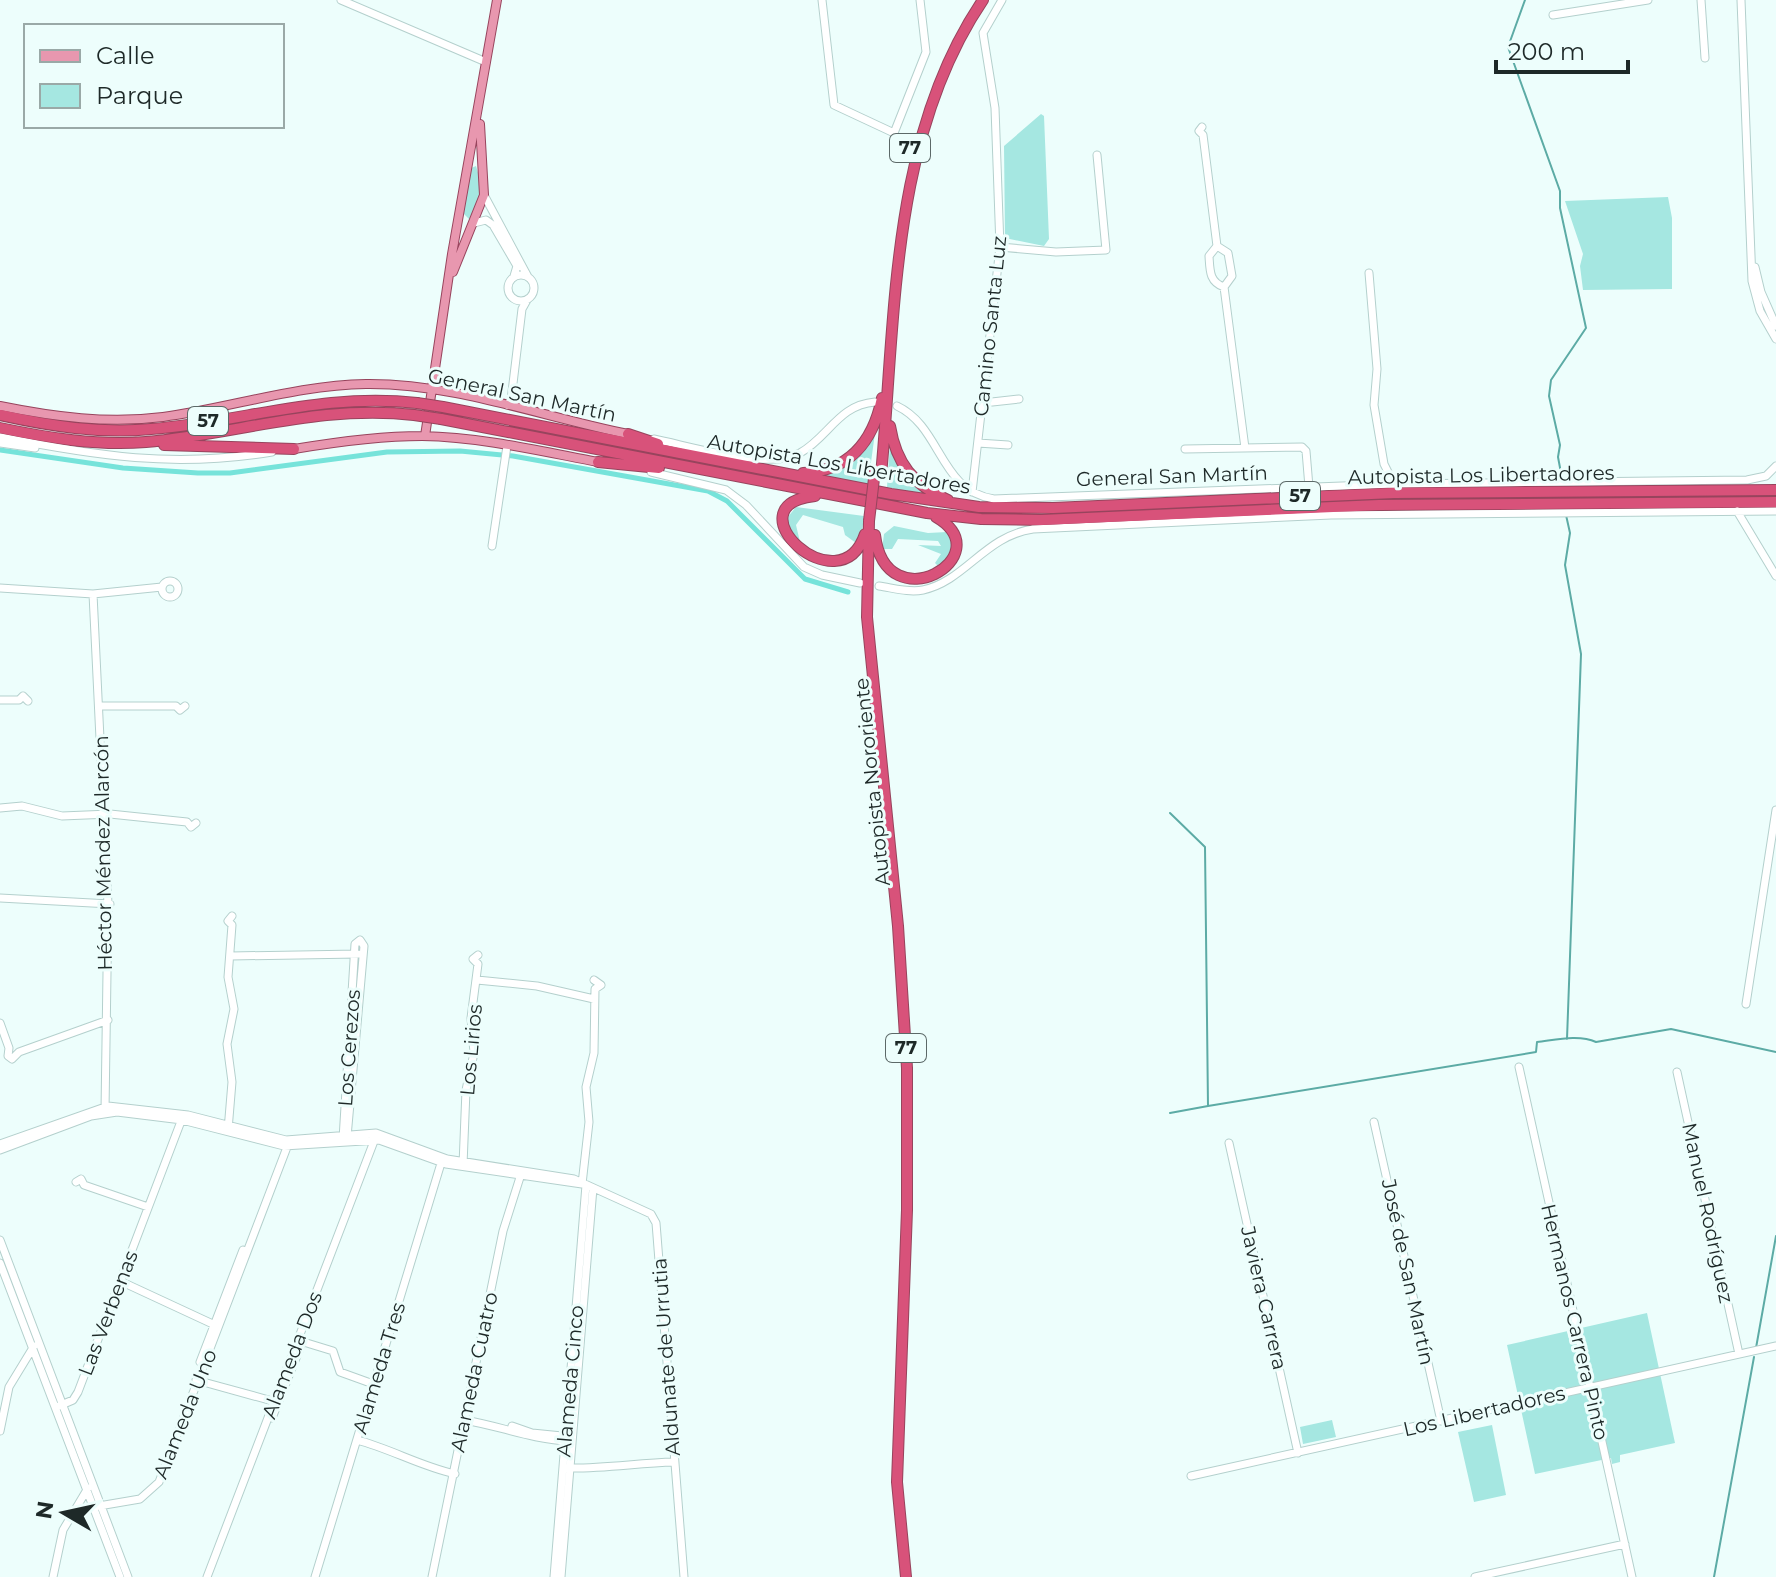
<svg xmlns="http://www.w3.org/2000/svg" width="1776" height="1577" font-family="Montserrat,sans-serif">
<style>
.green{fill:#a5e7e1}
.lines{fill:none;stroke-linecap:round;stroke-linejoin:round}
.stream{stroke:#5caba5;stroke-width:2}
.canal{stroke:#76e3da;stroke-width:5}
.minor-casing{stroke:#b4d0cd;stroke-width:9}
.major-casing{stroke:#97445d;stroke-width:10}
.highway-casing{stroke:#97445d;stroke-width:12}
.minor{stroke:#fff;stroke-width:7}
.major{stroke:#e897af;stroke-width:8}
.highway{stroke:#d8527a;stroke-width:10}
.highway-bridge-casing{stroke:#97445d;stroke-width:12;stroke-linecap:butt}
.highway-bridge{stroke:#d8527a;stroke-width:10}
.labels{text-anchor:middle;stroke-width:6;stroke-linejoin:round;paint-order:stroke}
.shield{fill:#edfefc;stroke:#5c6968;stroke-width:2}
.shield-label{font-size:18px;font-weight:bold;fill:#1e2928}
.street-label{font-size:20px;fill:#1e2928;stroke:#edfefc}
</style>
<rect width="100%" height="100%" fill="#edfefc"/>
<path class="green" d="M 1041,114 L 1044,116 L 1049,239 L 1044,246 L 1005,238 L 1004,146 Z
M 476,166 L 483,189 L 473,218 L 469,219 L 462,212 L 469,169 Z
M 1668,197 L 1672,218 L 1672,289 L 1583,290 L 1580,266 L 1583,254 L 1565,201 Z
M 871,433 L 875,433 L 868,484 L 809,474 L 825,473 Z
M 890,445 L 938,498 L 887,487 Z
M 796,507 L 864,516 L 862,533 L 856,543 L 845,535 L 843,527 L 803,515 L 796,525 L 800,542 L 792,539 L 787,518 Z
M 894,526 L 928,533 L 947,532 L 953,539 L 952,554 L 939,567 L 935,563 L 941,554 L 918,545 L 941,546 L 938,541 L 898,539 L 892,549 L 882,549 L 884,534 Z
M 1647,1313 L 1675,1443 L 1620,1455 L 1620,1462 L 1612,1464 L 1611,1458 L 1535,1474 L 1507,1345 Z
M 1332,1420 L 1336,1437 L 1303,1444 L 1300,1427 Z
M 1492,1425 L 1506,1495 L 1474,1502 L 1458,1432 Z"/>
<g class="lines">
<path class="stream" d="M 1525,0 L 1508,47 L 1560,191 L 1560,208 L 1586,328 L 1551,380 L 1549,396 L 1560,445 L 1558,457 L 1564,489
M 1566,515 L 1570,533 L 1565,565 L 1581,654 L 1567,1039
M 1170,813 L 1205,847 L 1208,1106 L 1170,1113
M 1208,1106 L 1536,1052 L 1537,1042 C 1555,1040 1579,1034 1596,1042 L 1671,1029 L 1776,1052
M 1756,1348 L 1776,1236
M 1714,1577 L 1754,1357"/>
<path class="canal" d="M 0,450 L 123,468 L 198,473 L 230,473 L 387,452 L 460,451 L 513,456 L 708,491 L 727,501 L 805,579 L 848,592"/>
<g class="minor-casing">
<path id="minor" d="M 341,0 L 486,62
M 822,0 L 834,105 L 894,133 L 926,52 L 920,0
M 1701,0 L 1705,58
M 1741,0 L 1752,281 L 1760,311 L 1776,339
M 1553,15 L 1648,0
M 1202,127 L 1199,131 L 1203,135 L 1217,246 L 1209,256 C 1210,270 1209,282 1224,287
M 484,195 L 528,277
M 474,223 L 486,220 L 493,225 L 517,266 L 514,276
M 1217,246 L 1228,253 L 1232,276 L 1224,287 L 1245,448
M 1000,247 L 1056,252 L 1106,250 L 1097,155
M 1755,267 L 1761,292 L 1776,326
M 1369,273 L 1377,369 L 1374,405 L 1384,464 L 1394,484
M508 288a13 13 0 1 1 26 0a13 13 0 1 1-26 0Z
M 983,403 L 1019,399
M 507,405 L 511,400 L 522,309 L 527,300
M 897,406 C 942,427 939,491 994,499 L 1394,484 L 1747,480 L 1766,476 L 1776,466
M 0,437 C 96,456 174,468 272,452
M 654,439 C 690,446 769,471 800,453 C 829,437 838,405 875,402
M 0,443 L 35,448
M 978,443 L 1008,445
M 1185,449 L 1302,447 L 1306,451 L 1309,487
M 651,472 L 726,490 L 746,505 L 804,567 L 822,575 L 860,583
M 972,492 L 1000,247 L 995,108 L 983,33 L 1002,0
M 1737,511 L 1776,576
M 492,546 L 507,446
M162 589a8 8 0 1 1 16 0a8 8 0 1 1-16 0Z
M 879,586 C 893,588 909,593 923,590 C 965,581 985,536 1033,529 L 1331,515 L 1776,511
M 0,588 L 93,594 L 162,587
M 93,594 L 108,904 L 105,1111
M 0,700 L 19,700 L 23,696 L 28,701
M 99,706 L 176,706 L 180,710 L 185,706
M 0,808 L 22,806 L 62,816 L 110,814 L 187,822 L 191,827 L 196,823
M 0,898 L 110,904
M 231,956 L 358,954
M 477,980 L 537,986 L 594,999
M 1746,1004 L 1776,810
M 0,1023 L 9,1048 L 8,1056 L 12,1059 L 19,1052 L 108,1020
M 1519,1067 L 1632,1577
M 1677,1072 L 1739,1354
M 1374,1122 L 1441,1421
M 228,1130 L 232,1082 L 227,1044 L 234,1009 L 228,977 L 232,925 L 228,921 L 232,916
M 343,1139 L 355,944 L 360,940 L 364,946 L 347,1137
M 1229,1143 L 1298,1453
M 0,1144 L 108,1106 L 188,1115 L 286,1140 L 376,1133 L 447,1159 L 574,1179 L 651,1214 L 656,1223 L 684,1577
M 0,1150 L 91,1116 L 117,1112 L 182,1120 L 284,1146 L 379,1140 L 446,1164 L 582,1184
M 463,1165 L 466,1090 L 474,1053 L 471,1018 L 478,964 L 473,959 L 478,955
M 76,1182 L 81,1179 L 84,1185 L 148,1207
M 582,1184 L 589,1122 L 586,1087 L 594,1053 L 595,989 L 601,985 L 594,980
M 0,1240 L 128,1577
M 0,1263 L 120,1577
M 120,1281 L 217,1326
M 297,1340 L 333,1351 L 340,1372 L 376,1385
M 200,1362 L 243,1250
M 196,1380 L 276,1402
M 59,1406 L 73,1400 L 78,1392 L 183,1116
M 272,1418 L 300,1348
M 464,1420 C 500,1426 531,1439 567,1441
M 512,1426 L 532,1433 L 562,1436
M 0,1431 L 9,1387 L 34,1346
M 357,1440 C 391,1449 420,1466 455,1474
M 565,1468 C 603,1469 637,1463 674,1462
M 1191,1476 L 1776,1346
M 93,1507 L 140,1499 L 159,1482 L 289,1142
M 53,1577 L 63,1530 L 88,1488
M 207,1577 L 376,1136
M 315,1577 L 442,1160
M 432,1577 L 503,1231 L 522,1171
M 554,1577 L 586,1185
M 561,1577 L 593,1188
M 1475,1577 L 1625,1544"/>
</g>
<g class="major-casing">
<path id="major" d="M 453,272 L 484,195 L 480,124
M 0,406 C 54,417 108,424 163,417 C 230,408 297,385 366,384 C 455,383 542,417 628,434
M 425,436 L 452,254 L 497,0
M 294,449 C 336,442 379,436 422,436 C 481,437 540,451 598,462"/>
</g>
<g class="highway-casing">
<path id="highway" d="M 443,407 L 891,494 L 979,507 L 1053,508 L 1394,493 L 1776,490
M 0,415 C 50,426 100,434 151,429 C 242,422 325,392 417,403
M 441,419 L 927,513 L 981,519 L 1041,520 L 1379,505 L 1776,502
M 890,426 C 896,463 913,485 948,500
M 0,428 C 48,438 97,446 146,442 C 237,434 322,404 414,415
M 628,434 L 658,444
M 164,445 L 294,449
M 598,462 L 659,468
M 803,473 C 849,471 873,442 882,398
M 881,475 C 896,316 890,137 983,0
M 815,496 C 728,505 840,609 865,534
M 869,521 L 867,617 L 898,926 L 907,1068 L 907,1210 L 897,1482 L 906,1577
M 875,535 C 886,624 1003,556 936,517"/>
</g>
<use href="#minor" class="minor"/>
<use href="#major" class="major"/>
<use href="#highway" class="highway"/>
<g class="highway-bridge-casing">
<path id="highway-bridge" d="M 417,403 L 443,407
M 414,415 L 441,419
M 869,521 L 875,470"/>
</g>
<use href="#highway-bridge" class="highway-bridge"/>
</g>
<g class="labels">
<g class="shield">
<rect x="890" y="134" width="40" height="28" rx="6"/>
<rect x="188" y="407" width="40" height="28" rx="6"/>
<rect x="1280" y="482" width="40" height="28" rx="6"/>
<rect x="886" y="1034" width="40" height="28" rx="6"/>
</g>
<g class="shield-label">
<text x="910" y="154">77</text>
<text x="208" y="427">57</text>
<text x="1300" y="502">57</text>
<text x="906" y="1054">77</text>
</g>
<g class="street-label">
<text transform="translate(990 326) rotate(-84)" y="7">Camino Santa Luz</text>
<text transform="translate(522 395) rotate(12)" y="7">General San Martín</text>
<text transform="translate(839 464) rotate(10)" y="7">Autopista Los Libertadores</text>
<text transform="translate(1481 475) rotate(-1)" y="7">Autopista Los Libertadores</text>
<text transform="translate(1172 476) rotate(-2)" y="7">General San Martín</text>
<text transform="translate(872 782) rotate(-96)" y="7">Autopista Nororiente</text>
<text transform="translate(103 853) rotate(-91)" y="7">Héctor Méndez Alarcón</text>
<text transform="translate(349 1048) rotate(-86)" y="7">Los Cerezos</text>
<text transform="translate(471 1050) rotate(-85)" y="7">Los Lirios</text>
<text transform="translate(1708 1213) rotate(78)" y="7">Manuel Rodríguez</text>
<text transform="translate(1408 1272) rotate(78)" y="7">José de San Martín</text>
<text transform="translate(1264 1298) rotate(77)" y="7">Javiera Carrera</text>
<text transform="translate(108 1313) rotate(-69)" y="7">Las Verbenas</text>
<text transform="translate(1575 1322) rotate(77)" y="7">Hermanos Carrera Pinto</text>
<text transform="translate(292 1355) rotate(-69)" y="7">Alameda Dos</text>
<text transform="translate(666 1357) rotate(-94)" y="7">Aldunate de Urrutia</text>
<text transform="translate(379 1368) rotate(-73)" y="7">Alameda Tres</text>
<text transform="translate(474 1372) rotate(-78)" y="7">Alameda Cuatro</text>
<text transform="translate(570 1381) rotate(-85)" y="7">Alameda Cinco</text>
<text transform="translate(1484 1411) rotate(-13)" y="7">Los Libertadores</text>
<text transform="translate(185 1414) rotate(-68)" y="7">Alameda Uno</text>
</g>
</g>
<rect x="24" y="24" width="260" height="104" fill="#edfefc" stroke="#9aa9a7" stroke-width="2"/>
<rect x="40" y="50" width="40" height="12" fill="#e897af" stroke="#9aa9a7" stroke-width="2"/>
<text x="96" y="64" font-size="24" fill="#1e2928">Calle</text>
<rect x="40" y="84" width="40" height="24" fill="#a5e7e1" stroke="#9aa9a7" stroke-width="2"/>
<text x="96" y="104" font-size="24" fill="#1e2928">Parque</text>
<g transform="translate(64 1513) rotate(279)" stroke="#edfefc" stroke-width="6" paint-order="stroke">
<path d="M0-6L14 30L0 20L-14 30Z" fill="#1e2928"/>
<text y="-12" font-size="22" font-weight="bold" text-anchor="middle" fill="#1e2928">N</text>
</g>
<path d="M1496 60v12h132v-12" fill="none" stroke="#1e2928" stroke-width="4"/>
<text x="1508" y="60" font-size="24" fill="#1e2928" stroke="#edfefc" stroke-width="6" paint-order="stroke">200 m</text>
</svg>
